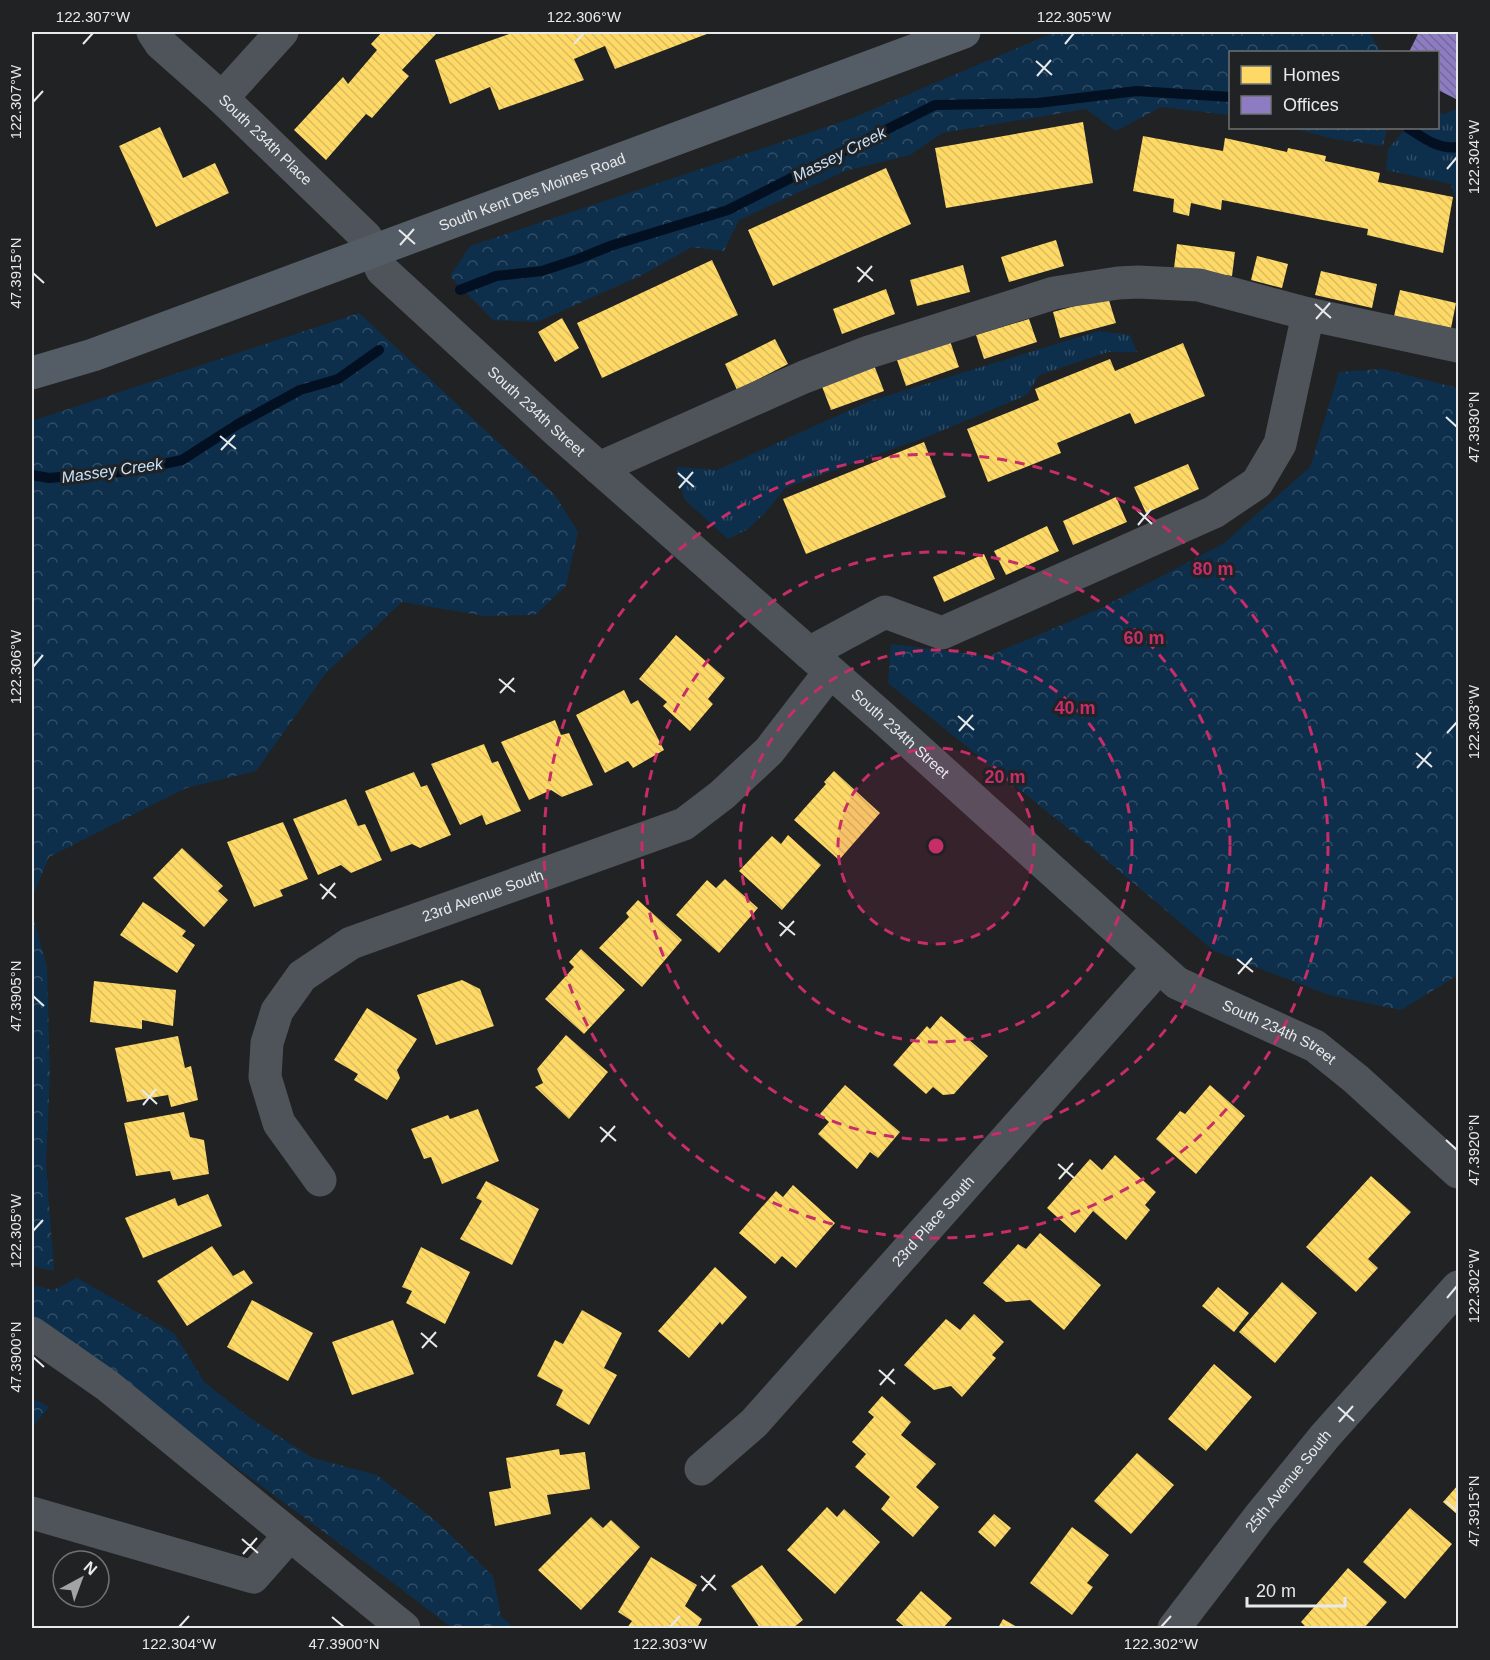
<svg xmlns="http://www.w3.org/2000/svg" width="1490" height="1660" font-family="Helvetica,sans-serif">
<style>
.grass{fill:url(#grass-tufts)}
.forest{fill:url(#forest-crowns)}
.homes{fill:url(#homes-back-hatch)}
.offices{fill:url(#offices-back-hatch)}
.lines{fill:none;stroke-linecap:round;stroke-linejoin:round}
.stream{stroke:#031022;stroke-width:10}
.minor{stroke:#4e545a;stroke-width:33}
.major{stroke:#545d65;stroke-width:33}
.ticks{fill:none;stroke:#e7e9eb;stroke-width:2}
.ring{fill:none;stroke:#c62d69;stroke-width:3;stroke-dasharray:10 8}
.labels{text-anchor:middle;stroke-width:6;stroke-linejoin:round;paint-order:stroke}
.street-label{font-size:15px;fill:#e7e9eb;stroke:#202224}
.water-label{font-size:16px;font-style:italic;fill:#c8e3fe;stroke:#202224}
.centre{fill:#c62d69;stroke:#202224;stroke-width:3}
.ring-label{font-size:18px;text-anchor:middle;font-weight:bold;fill:#c62d69;stroke:#202224;stroke-width:6;stroke-linejoin:round;paint-order:stroke}
.neatline{fill:none;stroke:#e7e9eb;stroke-width:2}
.ticks-label{font-size:15px;text-anchor:middle;fill:#e7e9eb}
</style>
<defs>
<pattern id="grass-tufts" width="24" height="20" patternUnits="userSpaceOnUse" patternTransform="scale(1.5)"><rect width="24" height="20" fill="#0d2f4b"/><path d="M3 7l-1-3M5 7V3M7 7l1-3M15 17l-1-3M17 17v-4M19 17l1-3" fill="none" stroke="#304d65"/></pattern>
<pattern id="forest-crowns" width="20" height="18" patternUnits="userSpaceOnUse" patternTransform="scale(1.5)"><rect width="20" height="18" fill="#0d2f4b"/><path d="M2 6a3 3 0 1 1 6 0M12 15a3 3 0 1 1 6 0" fill="none" stroke="#304d65"/></pattern>
<pattern id="homes-back-hatch" width="6" height="6" patternUnits="userSpaceOnUse" patternTransform="scale(1.5)"><rect width="6" height="6" fill="#ffd966"/><path d="M-1 5l2 2M0 0l6 6M5-1l2 2" fill="none" stroke="#dabc60"/></pattern>
<pattern id="offices-back-hatch" width="6" height="6" patternUnits="userSpaceOnUse" patternTransform="scale(1.5)"><rect width="6" height="6" fill="#8e7cc3"/><path d="M-1 5l2 2M0 0l6 6M5-1l2 2" fill="none" stroke="#746997"/></pattern>
</defs>
<rect width="100%" height="100%" fill="#212223"/>
<path class="grass" d="M 1458,108 L 1458,207 L 1451,184 L 1386,170 L 1388,149 L 1406,128 L 1438,128 L 1438,109 L 1443,115 Z
M 1099,331 L 1130,335 L 1137,352 L 1108,352 L 1039,375 L 1027,395 L 934,434 L 785,488 L 766,512 L 748,529 L 728,539 L 684,499 L 676,467 L 717,470 L 870,401 Z"/>
<path class="forest" d="M 1055,32 L 1369,32 L 1381,52 L 1230,52 L 1230,115 L 1161,107 L 1116,131 L 1086,109 L 942,133 L 910,155 L 845,171 L 739,220 L 724,251 L 692,247 L 640,276 L 537,322 L 493,320 L 450,276 L 470,246 L 850,119 Z
M 1292,128 L 1387,128 L 1383,146 L 1334,139 Z
M 359,313 L 555,495 L 578,532 L 566,586 L 535,615 L 485,616 L 402,602 L 326,673 L 256,771 L 186,788 L 49,857 L 32,898 L 32,421 Z
M 1383,369 L 1458,388 L 1458,975 L 1401,1010 L 1329,995 L 1214,951 L 1086,843 L 888,683 L 891,644 L 989,656 L 1099,609 L 1223,544 L 1310,467 L 1339,372 Z
M 32,912 L 47,967 L 50,1074 L 46,1163 L 54,1271 L 32,1266 Z
M 77,1278 L 174,1333 L 205,1383 L 250,1418 L 313,1458 L 377,1475 L 436,1521 L 493,1576 L 501,1616 L 514,1628 L 452,1628 L 396,1585 L 32,1317 L 32,1285 L 53,1290 Z
M 32,1398 L 49,1407 L 32,1428 Z"/>
<path class="homes" d="M 382,32 L 433,32 L 436,34 L 402,70 L 409,76 L 372,118 L 366,114 L 326,160 L 294,130 L 343,77 L 348,84 L 377,50 L 371,44 Z
M 515,32 L 712,32 L 615,69 L 605,46 L 574,59 L 584,80 L 499,110 L 490,87 L 450,104 L 435,60 Z
M 1083,122 L 1093,183 L 946,208 L 935,148 Z
M 160,127 L 183,178 L 215,163 L 229,193 L 156,227 L 119,146 Z
M 1143,136 L 1223,151 L 1225,138 L 1287,152 L 1288,148 L 1326,156 L 1325,161 L 1380,173 L 1378,182 L 1453,197 L 1443,253 L 1367,235 L 1368,229 L 1222,200 L 1221,210 L 1191,203 L 1189,216 L 1173,212 L 1174,199 L 1133,191 Z
M 886,168 L 911,224 L 773,286 L 748,230 Z
M 1056,240 L 1064,266 L 1009,282 L 1001,257 Z
M 1177,244 L 1235,252 L 1232,276 L 1174,268 Z
M 1257,256 L 1288,264 L 1282,288 L 1251,280 Z
M 712,260 L 738,315 L 602,378 L 577,323 Z
M 963,265 L 970,292 L 917,306 L 910,280 Z
M 1321,271 L 1377,284 L 1372,308 L 1315,295 Z
M 886,289 L 895,314 L 842,334 L 833,309 Z
M 1400,290 L 1456,303 L 1451,328 L 1394,316 Z
M 1108,297 L 1116,323 L 1060,338 L 1053,312 Z
M 562,318 L 579,348 L 555,362 L 538,332 Z
M 1029,319 L 1037,342 L 984,359 L 976,335 Z
M 775,339 L 788,364 L 737,390 L 725,364 Z
M 950,341 L 959,367 L 906,386 L 897,360 Z
M 1183,343 L 1205,396 L 1135,424 L 1130,413 L 1057,443 L 1061,453 L 988,482 L 967,429 L 1039,400 L 1035,389 L 1110,359 L 1115,371 Z
M 874,365 L 884,391 L 831,410 L 821,384 Z
M 924,442 L 946,497 L 806,554 L 783,499 Z
M 1188,464 L 1199,489 L 1146,513 L 1134,487 Z
M 1116,497 L 1127,522 L 1073,545 L 1063,521 Z
M 1047,526 L 1059,551 L 1006,575 L 994,551 Z
M 984,554 L 995,579 L 944,602 L 933,577 Z
M 676,635 L 725,678 L 708,699 L 713,704 L 690,731 L 663,706 L 667,702 L 639,679 Z
M 624,690 L 631,704 L 638,700 L 664,750 L 633,768 L 628,761 L 605,773 L 576,715 Z
M 555,720 L 561,735 L 569,733 L 593,785 L 562,797 L 551,790 L 529,800 L 501,742 Z
M 484,744 L 492,763 L 498,761 L 521,811 L 486,825 L 482,815 L 460,825 L 431,764 Z
M 834,771 L 880,813 L 839,860 L 794,820 L 826,784 L 824,782 Z
M 414,772 L 421,787 L 427,785 L 451,835 L 420,848 L 412,844 L 391,852 L 365,791 Z
M 346,799 L 358,826 L 365,824 L 382,860 L 351,873 L 341,865 L 318,875 L 293,819 Z
M 283,822 L 308,879 L 280,890 L 283,896 L 254,907 L 227,842 Z
M 788,835 L 821,865 L 782,910 L 739,871 L 772,836 L 781,844 Z
M 182,848 L 223,886 L 218,891 L 228,900 L 204,927 L 153,878 Z
M 725,879 L 758,908 L 719,953 L 676,915 L 707,880 L 716,888 Z
M 638,900 L 682,940 L 642,987 L 599,948 L 629,917 L 626,913 Z
M 143,902 L 186,931 L 182,936 L 195,945 L 177,973 L 120,935 Z
M 581,949 L 625,990 L 584,1034 L 545,999 L 574,967 L 569,962 Z
M 462,980 L 480,989 L 494,1026 L 436,1045 L 417,995 Z
M 94,981 L 176,990 L 173,1026 L 142,1020 L 142,1029 L 90,1022 Z
M 367,1008 L 417,1039 L 397,1070 L 400,1078 L 387,1100 L 354,1080 L 358,1074 L 334,1060 Z
M 941,1016 L 988,1056 L 954,1094 L 943,1095 L 933,1087 L 926,1094 L 893,1065 L 927,1026 L 930,1029 Z
M 566,1035 L 608,1072 L 569,1119 L 535,1087 L 543,1083 L 537,1069 Z
M 178,1036 L 185,1068 L 191,1066 L 198,1100 L 171,1107 L 168,1095 L 127,1102 L 115,1048 Z
M 845,1085 L 900,1132 L 878,1158 L 870,1152 L 857,1169 L 818,1134 L 829,1122 L 820,1114 Z
M 1210,1085 L 1245,1116 L 1196,1174 L 1156,1139 L 1180,1111 L 1185,1114 Z
M 478,1109 L 499,1161 L 442,1184 L 431,1157 L 424,1159 L 411,1129 L 448,1115 L 450,1119 Z
M 184,1112 L 190,1137 L 204,1140 L 209,1174 L 173,1180 L 170,1171 L 136,1176 L 124,1123 Z
M 1115,1155 L 1156,1192 L 1145,1205 L 1150,1210 L 1126,1240 L 1093,1211 L 1075,1233 L 1047,1208 L 1090,1159 L 1102,1170 Z
M 1371,1176 L 1411,1212 L 1368,1259 L 1378,1268 L 1356,1292 L 1306,1247 Z
M 486,1181 L 539,1209 L 512,1265 L 460,1239 L 482,1201 L 476,1198 Z
M 793,1185 L 835,1223 L 796,1268 L 782,1256 L 775,1264 L 739,1233 L 776,1191 L 783,1197 Z
M 208,1194 L 222,1226 L 143,1258 L 125,1218 L 175,1198 L 178,1206 Z
M 1040,1233 L 1101,1285 L 1064,1330 L 1030,1300 L 1006,1302 L 983,1283 L 1018,1244 L 1026,1249 Z
M 212,1246 L 233,1276 L 244,1270 L 253,1283 L 187,1326 L 157,1281 Z
M 421,1247 L 470,1272 L 445,1324 L 406,1303 L 412,1291 L 402,1287 Z
M 715,1267 L 747,1297 L 722,1325 L 720,1322 L 689,1358 L 658,1331 Z
M 1282,1282 L 1317,1313 L 1275,1363 L 1239,1332 Z
M 1218,1287 L 1249,1313 L 1234,1332 L 1202,1306 Z
M 252,1300 L 313,1333 L 288,1381 L 227,1347 Z
M 582,1310 L 622,1333 L 604,1368 L 617,1375 L 589,1425 L 556,1405 L 563,1390 L 537,1376 L 555,1340 L 563,1344 Z
M 974,1314 L 1004,1342 L 992,1355 L 996,1358 L 962,1397 L 951,1386 L 934,1390 L 904,1365 L 946,1319 L 960,1330 Z
M 393,1320 L 414,1374 L 352,1395 L 332,1342 Z
M 1214,1364 L 1252,1397 L 1206,1451 L 1168,1419 Z
M 882,1396 L 911,1422 L 901,1435 L 936,1464 L 916,1487 L 939,1507 L 913,1537 L 881,1509 L 890,1497 L 855,1467 L 866,1454 L 852,1442 L 874,1417 L 868,1412 Z
M 559,1449 L 560,1455 L 585,1452 L 590,1489 L 547,1495 L 551,1514 L 495,1526 L 489,1492 L 511,1488 L 506,1458 Z
M 1137,1453 L 1174,1485 L 1131,1534 L 1094,1501 Z
M 1458,1485 L 1458,1515 L 1443,1502 Z
M 827,1507 L 837,1517 L 844,1509 L 880,1542 L 835,1594 L 787,1550 Z
M 1410,1508 L 1452,1544 L 1405,1599 L 1363,1562 Z
M 994,1514 L 1011,1528 L 995,1547 L 978,1532 Z
M 591,1517 L 603,1528 L 611,1520 L 640,1547 L 581,1610 L 538,1570 Z
M 1072,1527 L 1109,1555 L 1087,1583 L 1093,1587 L 1072,1615 L 1030,1583 Z
M 651,1557 L 697,1585 L 685,1606 L 702,1619 L 697,1628 L 627,1628 L 632,1621 L 618,1612 Z
M 762,1565 L 803,1620 L 793,1628 L 760,1628 L 731,1586 Z
M 1348,1568 L 1387,1602 L 1364,1628 L 1305,1628 L 1306,1627 L 1301,1622 Z
M 921,1591 L 952,1618 L 943,1628 L 906,1628 L 896,1620 Z
M 1003,1619 L 1019,1628 L 998,1628 Z"/>
<path class="offices" d="M 1419,32 L 1458,32 L 1458,100 L 1438,90 L 1438,52 L 1409,52 Z"/>
<g class="lines">
<path class="stream" d="M 1408,128 C 1423,138 1439,150 1458,147
M 460,290 L 496,276 L 542,271 L 578,259 L 613,245 L 728,210 L 935,105 L 1038,103 L 1137,91 L 1230,97
M 32,475 L 49,478 L 131,471 L 182,460 L 238,424 L 300,390 L 338,379 L 379,350"/>
<g class="minor">
<path id="s1" d="M 153,32 L 161,44 L 222,98 L 366,237 L 382,270 L 557,431 L 882,717 L 1159,967 L 1177,983 L 1315,1046 L 1356,1079 L 1458,1172"/>
<path d="M 222,98 L 282,32"/>
<path d="M 599,468 L 804,377 L 869,352 L 1054,293 L 1118,283 L 1138,282 L 1199,285 L 1308,314 L 1458,346"/>
<path d="M 809,653 L 885,612 L 942,633 L 1214,512 L 1257,483 L 1280,444 L 1308,314"/>
<path id="s2" d="M 320,1180 L 279,1123 L 265,1077 L 267,1043 L 277,1011 L 302,976 L 351,943 L 684,824 L 722,795 L 769,751 L 830,672"/>
<path d="M 32,1333 L 108,1386 L 404,1628"/>
<path id="s3" d="M 701,1469 L 754,1423 L 1159,967"/>
<path d="M 32,1513 L 253,1577 L 290,1535"/>
<path id="s4" d="M 1174,1628 L 1259,1517 L 1325,1436 L 1458,1287"/>
</g>
<path class="major" id="s5" d="M 32,373 L 93,355 L 964,32"/>
</g>
<path class="ticks" d="M 83,44 L 93,33M 574,44 L 584,33M 1065,44 L 1074,33M 1036,61 L 1052,75M 1037,76 L 1051,60M 33,102 L 43,91M 1447,169 L 1457,157M 399,230 L 415,244M 400,245 L 414,229M 857,267 L 873,281M 33,273 L 44,283M 858,282 L 872,266M 1315,304 L 1331,318M 1316,319 L 1330,303M 1446,417 L 1457,427M 220,436 L 236,449M 221,450 L 235,435M 678,473 L 694,487M 679,488 L 693,472M 1137,510 L 1152,524M 1138,525 L 1151,509M 33,667 L 43,655M 499,679 L 515,692M 500,693 L 514,678M 958,716 L 974,730M 959,731 L 973,715M 1447,733 L 1457,722M 1416,753 L 1432,767M 1417,768 L 1431,752M 320,884 L 336,898M 322,899 L 335,883M 779,922 L 795,935M 780,936 L 794,921M 1237,959 L 1253,972M 1238,974 L 1252,958M 33,996 L 44,1006M 142,1090 L 157,1104M 143,1105 L 156,1089M 600,1127 L 616,1141M 1446,1140 L 1457,1150M 601,1142 L 615,1126M 1058,1164 L 1074,1178M 1059,1179 L 1073,1163M 33,1231 L 43,1220M 1447,1298 L 1457,1286M 421,1333 L 437,1347M 422,1348 L 436,1332M 33,1357 L 44,1367M 879,1370 L 895,1384M 880,1385 L 894,1369M 1338,1407 L 1354,1421M 1339,1422 L 1353,1406M 1446,1501 L 1457,1511M 242,1539 L 258,1553M 243,1554 L 257,1538M 701,1576 L 716,1590M 702,1591 L 715,1575M 332,1617 L 344,1627M 179,1627 L 189,1616M 670,1627 L 680,1616M 1161,1627 L 1171,1616"/>
<circle cx="936" cy="846" r="98" fill="#c62d69" fill-opacity=".12"/>
<g class="ring">
<circle cx="936" cy="846" r="98"/>
<circle cx="936" cy="846" r="196"/>
<circle cx="936" cy="846" r="294"/>
<circle cx="936" cy="846" r="392"/>
</g>
<g class="labels">
<g class="street-label">
<text dy="5" stroke="none"><textPath href="#s1" startOffset="156">South 234th Place</textPath></text>
<text dy="5" stroke="none"><textPath href="#s5" startOffset="532">South Kent Des Moines Road</textPath></text>
<text dy="5" stroke="none"><textPath href="#s1" startOffset="542">South 234th Street</textPath></text>
<text dy="5" stroke="none"><textPath href="#s1" startOffset="1028">South 234th Street</textPath></text>
<text dy="5" stroke="none"><textPath href="#s2" startOffset="428">23rd Avenue South</textPath></text>
<text dy="5" stroke="none"><textPath href="#s1" startOffset="1514">South 234th Street</textPath></text>
<text dy="5" stroke="none"><textPath href="#s3" startOffset="340">23rd Place South</textPath></text>
<text dy="5" stroke="none"><textPath href="#s4" startOffset="186">25th Avenue South</textPath></text>
</g>
<g class="water-label">
<text transform="translate(839 154) rotate(-27)" y="6">Massey Creek</text>
<text transform="translate(112 470) rotate(-8)" y="6">Massey Creek</text>
</g>
</g>
<circle cx="936" cy="846" r="9" class="centre"/>
<g class="ring-label">
<text x="1213" y="575">80 m</text>
<text x="1144" y="644">60 m</text>
<text x="1075" y="714">40 m</text>
<text x="1005" y="783">20 m</text>
</g>
<rect width="1490" height="1660" fill="none" stroke="#202224" stroke-width="66"/>
<rect x="1229" y="51" width="210" height="78" fill="#202224" stroke="#707274" stroke-width="1.5"/>
<rect x="1241" y="66" width="30" height="18" fill="#ffd966" stroke="#707274" stroke-width="1.5"/>
<text x="1283" y="81" font-size="18" fill="#e7e9eb">Homes</text>
<rect x="1241" y="96" width="30" height="18" fill="#8e7cc3" stroke="#707274" stroke-width="1.5"/>
<text x="1283" y="111" font-size="18" fill="#e7e9eb">Offices</text>
<g transform="translate(81 1579) rotate(41)"><circle r="28" fill="#202224" stroke="#707274" stroke-width="1.5"/>
<path d="M0-4.5L10 22L0 15L-10 22Z" fill="#a2a3a5"/>
<text y="-9" font-size="16" font-weight="bold" text-anchor="middle" fill="#e7e9eb">N</text>
</g>
<path d="M1247 1597v9h98v-9" fill="none" stroke="#e7e9eb" stroke-width="3"/>
<text x="1256" y="1597" font-size="18" fill="#e7e9eb" stroke="#202224" stroke-width="4.5" paint-order="stroke">20 m</text>
<rect x="33" y="33" width="1424" height="1594" class="neatline"/>
<g class="ticks-label">
<text x="93" y="22">122.307°W</text>
<text x="584" y="22">122.306°W</text>
<text x="1074" y="22">122.305°W</text>
<text transform="translate(16 102) rotate(-90)" y="5">122.307°W</text>
<text transform="translate(1474 157) rotate(-90)" y="5">122.304°W</text>
<text transform="translate(16 273) rotate(-90)" y="5">47.3915°N</text>
<text transform="translate(1474 427) rotate(-90)" y="5">47.3930°N</text>
<text transform="translate(16 667) rotate(-90)" y="5">122.306°W</text>
<text transform="translate(1474 722) rotate(-90)" y="5">122.303°W</text>
<text transform="translate(16 996) rotate(-90)" y="5">47.3905°N</text>
<text transform="translate(1474 1150) rotate(-90)" y="5">47.3920°N</text>
<text transform="translate(16 1231) rotate(-90)" y="5">122.305°W</text>
<text transform="translate(1474 1286) rotate(-90)" y="5">122.302°W</text>
<text transform="translate(16 1357) rotate(-90)" y="5">47.3900°N</text>
<text transform="translate(1474 1511) rotate(-90)" y="5">47.3915°N</text>
<text x="179" y="1649">122.304°W</text>
<text x="344" y="1649">47.3900°N</text>
<text x="670" y="1649">122.303°W</text>
<text x="1161" y="1649">122.302°W</text>
</g>
</svg>
